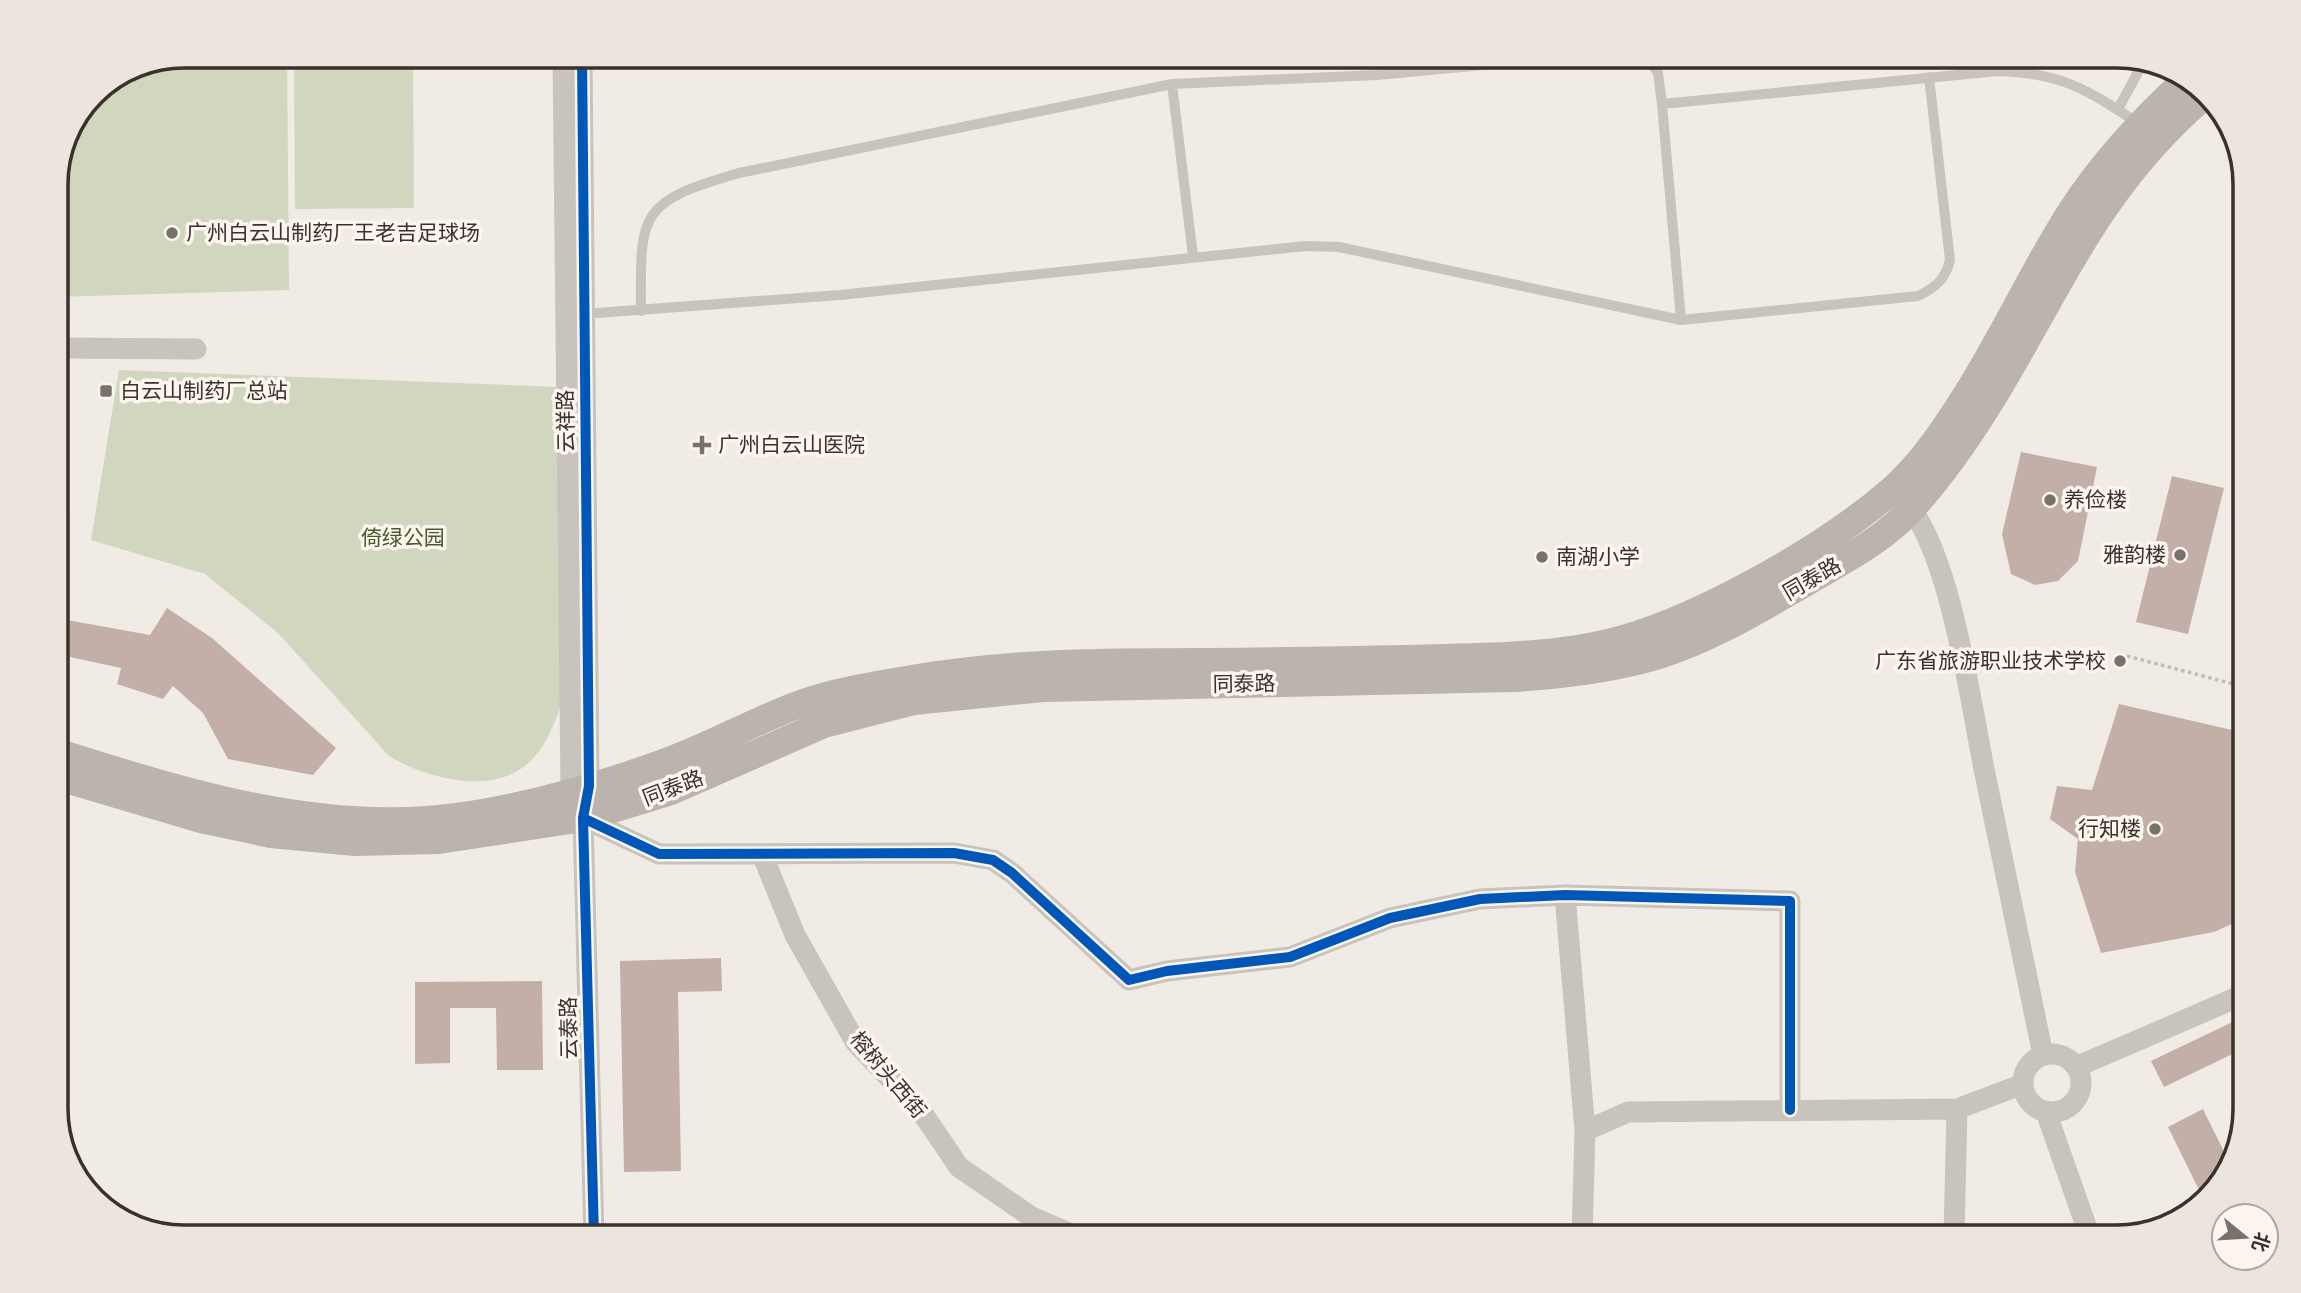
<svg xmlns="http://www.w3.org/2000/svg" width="2301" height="1293" font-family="Helvetica,'Noto Sans SC',sans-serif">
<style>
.green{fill:#d1d6bf}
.building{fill:#c3afa7}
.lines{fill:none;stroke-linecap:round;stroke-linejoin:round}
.path{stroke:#c2bbb6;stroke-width:3.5;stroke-dasharray:3.5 3.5;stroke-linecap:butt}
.lane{stroke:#c9c3be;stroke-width:10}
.street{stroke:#c9c3be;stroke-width:21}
.secondary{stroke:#bab3ae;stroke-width:28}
.cycleway-casing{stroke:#fbf5ee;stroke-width:15}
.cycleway{stroke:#0057b8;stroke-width:10}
.poi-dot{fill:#7a716c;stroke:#fbf5ee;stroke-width:2.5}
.labels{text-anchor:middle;stroke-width:7;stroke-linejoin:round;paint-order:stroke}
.poi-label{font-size:21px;fill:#3b302b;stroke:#fbf5ee;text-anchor:start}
.street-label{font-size:21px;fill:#3b302b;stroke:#fbf5ee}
.park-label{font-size:21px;fill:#4a5a2e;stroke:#fbf5ee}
.rim{fill:none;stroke:#3b302b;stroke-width:3.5}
</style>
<rect width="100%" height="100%" fill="#f0ebe5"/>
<path class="green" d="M 184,56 L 287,56 L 289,290 L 56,297 L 56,176 L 94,93 L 135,66 Z
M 294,56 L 413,56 L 414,208 L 295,209 Z
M 119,370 L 559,387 L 562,700 C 547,752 524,785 465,781 C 437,778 413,770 389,756 L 278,633 L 205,574 L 91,540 Z"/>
<path class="building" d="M 2021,452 L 2097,467 L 2078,561 L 2058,581 L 2035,585 L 2011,574 L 2002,534 Z
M 2172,476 L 2224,488 L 2188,634 L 2136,622 Z
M 167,608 L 212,638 L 336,748 L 313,775 L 228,759 L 203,713 L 173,686 L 163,699 L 117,684 L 121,668 L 56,654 L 56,618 L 150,635 Z
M 2119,704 L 2245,733 L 2245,918 L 2214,932 L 2101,953 L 2075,872 L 2078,839 L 2050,819 L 2057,786 L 2092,790 Z
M 721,958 L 722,991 L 678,992 L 681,1171 L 624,1172 L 620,961 Z
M 542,981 L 543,1070 L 497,1070 L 496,1008 L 450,1008 L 450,1063 L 415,1064 L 415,982 Z
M 2245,1016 L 2245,1048 L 2164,1087 L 2151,1061 Z
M 2203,1109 L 2230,1164 L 2228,1173 L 2203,1198 L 2168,1127 Z"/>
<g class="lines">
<path class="path" d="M 2127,656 L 2245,687"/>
<path class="lane" d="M 1646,56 L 1658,73 L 1662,104 L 1681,320
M 1172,84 L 1377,75 L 1579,56
M 1662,104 L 1998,71 C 2062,73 2086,89 2138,123
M 2118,109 L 2143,63
M 641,311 C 640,212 639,202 739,173 L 1172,84 L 1193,256
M 583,314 L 840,295 L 1305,246 L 1339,247 L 1681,320 L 1918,296 C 1936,287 1945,280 1950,260 L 1929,77"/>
<path class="street" d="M 563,56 L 571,791 L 576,804
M 582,56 L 589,786 L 583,818 L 594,1237
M 56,348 L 196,349
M 1902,498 C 1950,545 1971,705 1985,774 C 2004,868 2023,962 2043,1055
M 583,818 L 659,854 L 954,853 L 993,860 L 1012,873 L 1129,980 L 1167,971 L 1290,957 L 1390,918 L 1480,899 L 1565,895 L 1790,901 L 1790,1110
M 762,854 L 795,935 L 856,1043 L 921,1111 L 959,1167 L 1030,1216 L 1078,1237
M 1565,895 L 1585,1131
M2023 1083a29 29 0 1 1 58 0a29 29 0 1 1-58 0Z
M 2076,1067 L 2245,994
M 2046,1112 L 2090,1237
M 1582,1237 L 1585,1131 L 1628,1112 L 1957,1109 L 2023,1084
M 1954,1237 L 1957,1109"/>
<path class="secondary" d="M 56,752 C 176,790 299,829 427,820 C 502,814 588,790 658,765 C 705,749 748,724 795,706 C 834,691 877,685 918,678 C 1014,662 1110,662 1207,662 C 1306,661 1406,660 1505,656 C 1536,654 1568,652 1599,645 C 1688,627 1824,549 1892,490 C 1922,464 1946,427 1967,394 C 2005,334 2034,269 2072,210 C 2104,161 2144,118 2187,79
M 56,776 L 201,819 L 271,834 L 355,842 L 439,840 L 583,818 L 671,791 L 824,724 L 914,701 L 1043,688 L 1513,678 C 1562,675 1612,669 1659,655 C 1713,638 1761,608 1810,580 C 1846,559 1885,539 1913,507 C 1941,476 1966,440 1988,405 C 2060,289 2096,188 2205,95"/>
<g class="cycleway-casing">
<path id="cycleway" d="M 582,56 L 589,786 L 583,818 L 594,1237
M 583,818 L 659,854 L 954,853 L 993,860 L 1012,873 L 1129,980 L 1167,971 L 1290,957 L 1390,918 L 1480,899 L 1565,895 L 1790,901 L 1790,1110"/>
</g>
<use href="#cycleway" class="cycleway"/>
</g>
<g class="poi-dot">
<circle cx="172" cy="233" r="7"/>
<rect x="99" y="384" width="14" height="14" rx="3.5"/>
<path d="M698.5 434.5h7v7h7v7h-7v7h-7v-7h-7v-7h7z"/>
<circle cx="2050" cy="500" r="7"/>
<circle cx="2180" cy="555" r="7"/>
<circle cx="1542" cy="557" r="7"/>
<circle cx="2120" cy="661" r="7"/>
<circle cx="2155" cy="829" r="7"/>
</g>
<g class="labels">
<g class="poi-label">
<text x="186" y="240">广州白云山制药厂王老吉足球场</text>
<text x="120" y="398">白云山制药厂总站</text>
<text x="718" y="452">广州白云山医院</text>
<text x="2064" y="507">养俭楼</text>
<text x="2166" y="562" text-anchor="end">雅韵楼</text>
<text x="1556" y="564">南湖小学</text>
<text x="2106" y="668" text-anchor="end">广东省旅游职业技术学校</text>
<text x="2141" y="836" text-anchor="end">行知楼</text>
</g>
<g class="street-label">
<text transform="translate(566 421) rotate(-91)" y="7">云祥路</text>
<text transform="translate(1812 579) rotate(-30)" y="7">同泰路</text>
<text transform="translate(1244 684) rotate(-1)" y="7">同泰路</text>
<text transform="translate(673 788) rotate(-21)" y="7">同泰路</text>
<text transform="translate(569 1028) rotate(-91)" y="7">云泰路</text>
<text transform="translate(888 1075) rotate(50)" y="7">榕树头西街</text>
</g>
<g class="park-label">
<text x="403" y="545">倚绿公园</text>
</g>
</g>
<path d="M0 0H2301V1293H0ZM184 68H2117A116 116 0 0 1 2233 184V1109A116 116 0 0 1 2117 1225H184A116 116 0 0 1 68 1109V184A116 116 0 0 1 184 68Z" fill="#ece5de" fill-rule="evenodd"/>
<path class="rim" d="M184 68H2117A116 116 0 0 1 2233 184V1109A116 116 0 0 1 2117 1225H184A116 116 0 0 1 68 1109V184A116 116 0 0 1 184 68Z"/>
<g transform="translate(2245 1237) rotate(108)"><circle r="33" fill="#fbf5ee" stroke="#aea6a0" stroke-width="2"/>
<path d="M0-5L12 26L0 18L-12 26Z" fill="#7a716c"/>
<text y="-10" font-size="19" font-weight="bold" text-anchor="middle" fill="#3b302b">北</text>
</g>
</svg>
